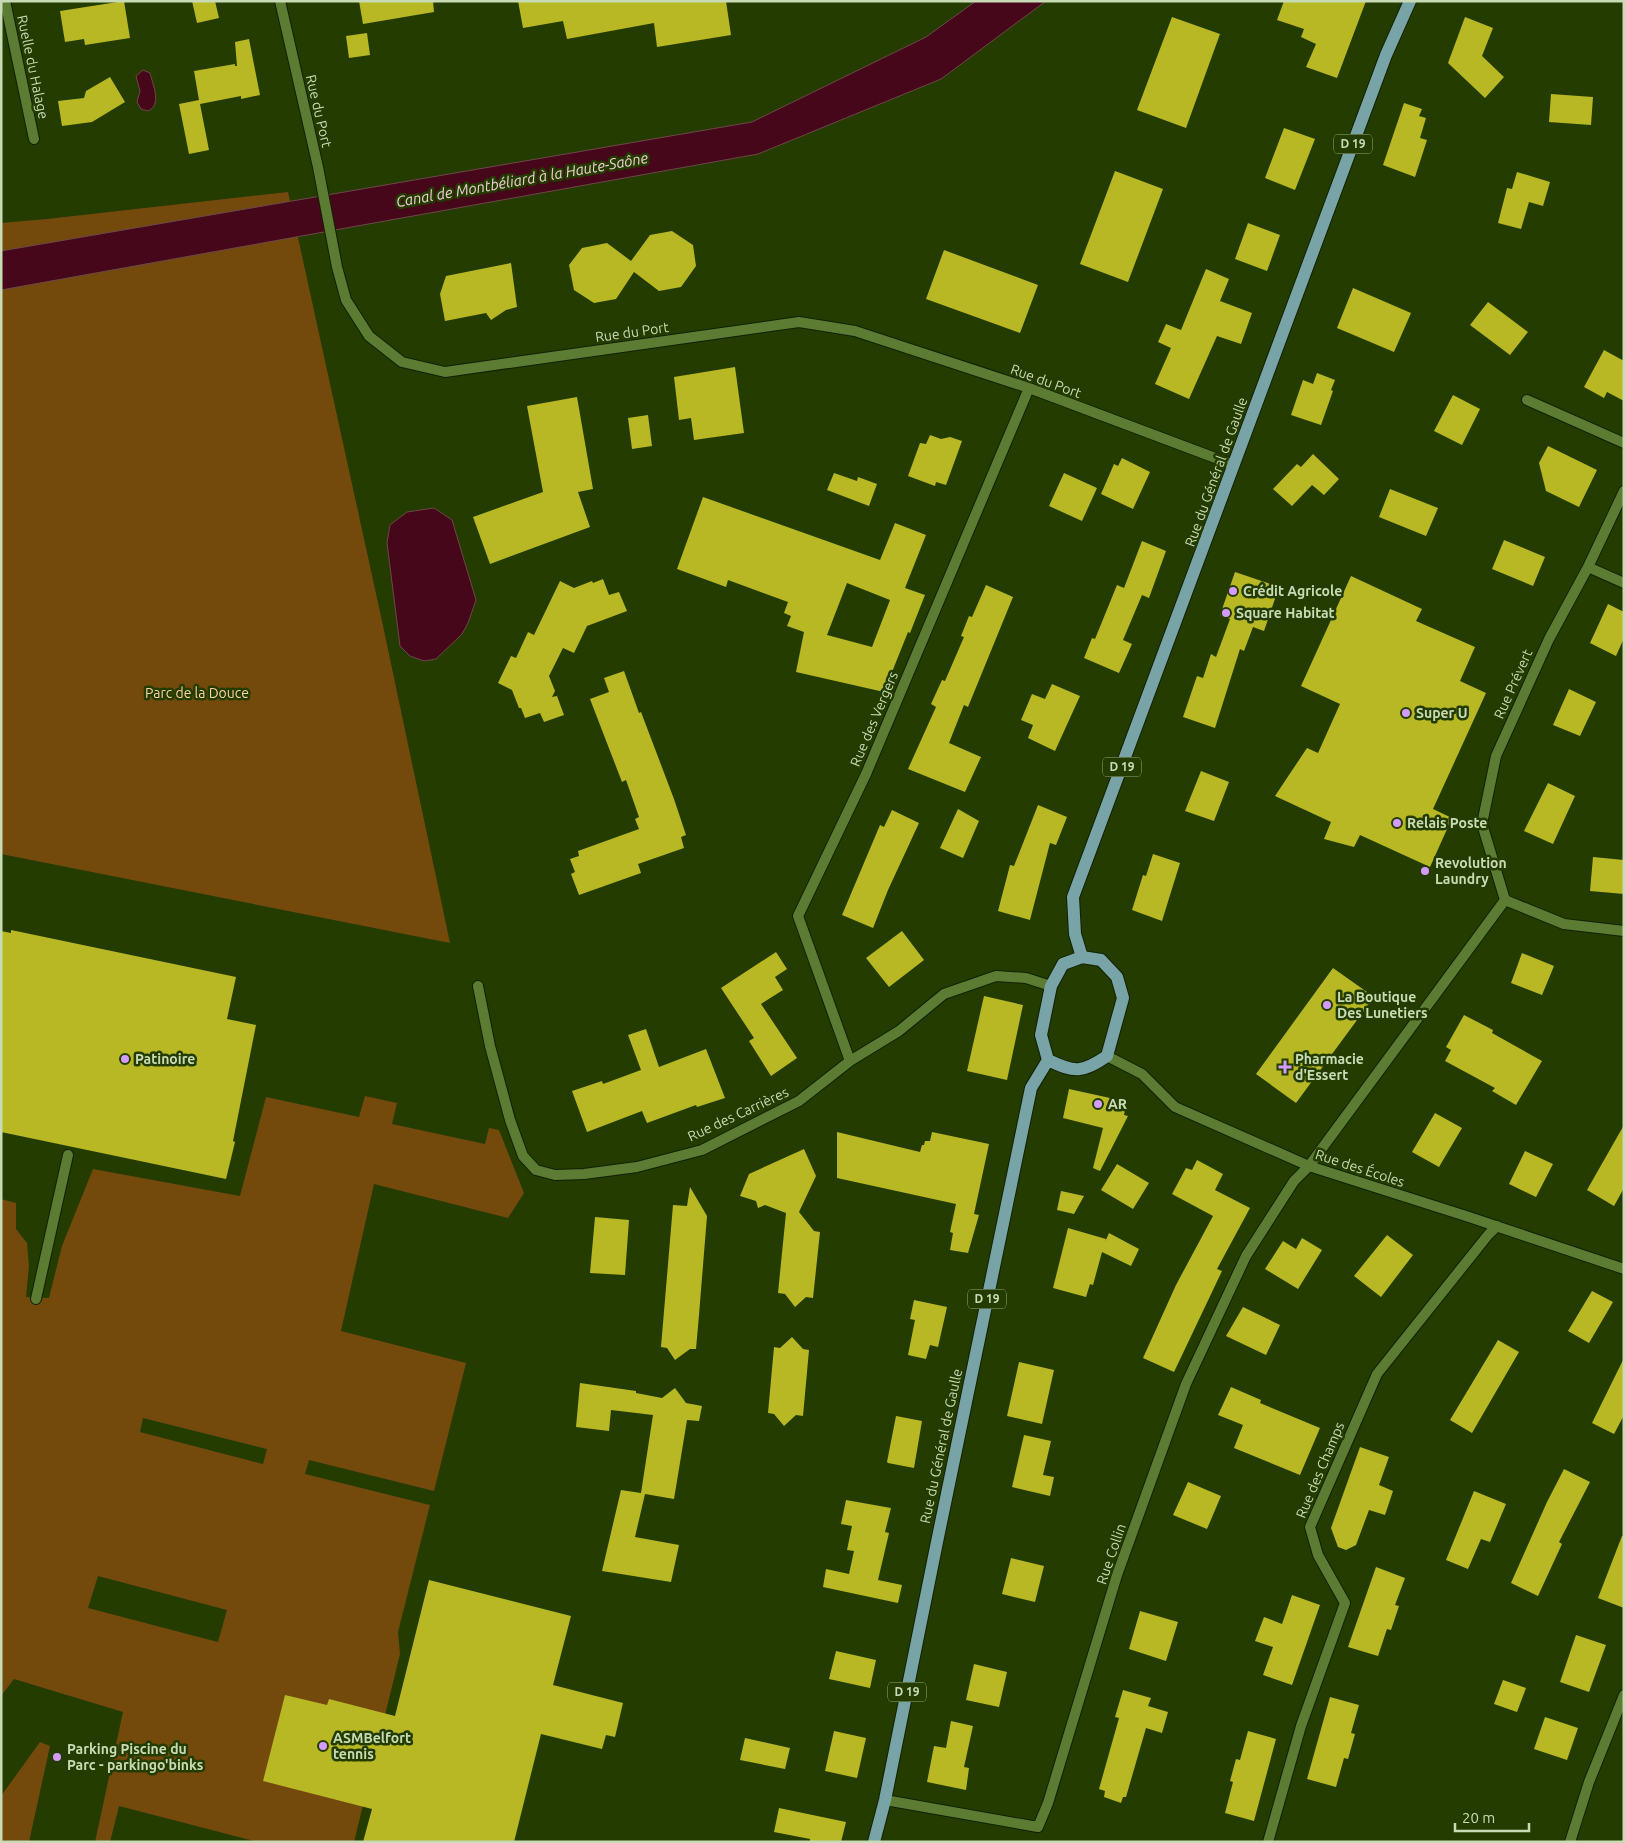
<svg xmlns="http://www.w3.org/2000/svg" width="1625" height="1843" font-family="Ubuntu,sans-serif">
<style>
.green{fill:#73490c;fill-rule:evenodd}
.water{fill:#46071a;stroke:#6d4749}
.building{fill:#b8b824;fill-rule:evenodd}
.lines{fill:none;stroke-linecap:round;stroke-linejoin:round}
.street-casing{stroke:#112100;stroke-width:12}
.primary-casing{stroke:#112100;stroke-width:14}
.street{stroke:#5b7c32;stroke-width:10}
.primary{stroke:#78a4a7;stroke-width:12}
.poi-dot{fill:#d39cfc;stroke:#253c00;stroke-width:2}
.labels{text-anchor:middle;stroke-width:5;stroke-linejoin:round;paint-order:stroke}
.shield{fill:#253c00;stroke:#97ab7f;stroke-width:1}
.shield-label{font-size:12px;font-weight:bold;fill:#c8dbb6}
.street-label{font-size:14px;fill:#c8dbb6;stroke:#253c00}
.poi-label{font-size:14px;font-weight:bold;fill:#c8dbb6;stroke:#253c00;text-anchor:start}
.park-label{font-size:14px;fill:#fbd2a5;stroke:#253c00}
.water-label{font-size:15px;font-style:italic;fill:#efced2;stroke:#253c00}
</style>
<rect width="100%" height="100%" fill="#253c00"/>
<path class="green" d="M 288,192 L 382,621 L 450,943 L 1,854 L 1,223 L 47,219 Z
M 365,1096 L 397,1103 L 392,1124 L 485,1144 L 489,1128 L 499,1130 L 524,1193 L 508,1218 L 374,1184 L 341,1331 L 466,1363 L 434,1491 L 309,1460 L 305,1474 L 430,1505 L 398,1632 L 400,1654 L 354,1842 L 258,1842 L 119,1806 L 110,1842 L 95,1842 L 123,1712 L 14,1679 L 1,1696 L 1,1199 L 16,1203 L 16,1229 L 27,1243 L 29,1266 L 26,1297 L 49,1298 L 62,1246 L 93,1169 L 240,1196 L 266,1097 L 359,1117 ZM 143,1418 L 267,1449 L 263,1464 L 140,1432 ZM 98,1576 L 227,1610 L 218,1642 L 88,1608 Z
M 40,1742 L 50,1746 L 29,1842 L 1,1842 L 1,1796 Z"/>
<path class="water" d="M 976,1 L 1046,1 L 941,79 L 758,154 L 1,290 L 1,251 L 752,122 L 926,37 Z
M 143,70 L 150,73 C 153,85 162,105 148,111 L 141,109 L 137,102 L 140,91 L 136,76 Z
M 434,508 L 452,520 L 476,600 L 468,623 L 462,634 L 436,659 L 424,661 L 410,656 L 400,646 L 387,543 L 390,525 L 407,512 Z"/>
<path class="building" d="M 124,1 L 130,38 L 85,45 L 84,39 L 65,42 L 60,11 Z
M 192,1 L 215,1 L 219,18 L 197,23 Z
M 359,1 L 433,1 L 434,12 L 363,24 Z
M 518,1 L 726,1 L 731,35 L 657,47 L 654,23 L 567,39 L 563,21 L 523,28 Z
M 1284,1 L 1366,1 L 1337,78 L 1306,67 L 1316,44 L 1301,37 L 1304,29 L 1277,20 Z
M 1172,17 L 1220,34 L 1186,128 L 1137,110 Z
M 1465,17 L 1493,28 L 1482,56 L 1504,77 L 1485,98 L 1448,63 Z
M 367,33 L 370,55 L 349,58 L 346,36 Z
M 249,39 L 260,95 L 241,99 L 241,96 L 200,104 L 209,150 L 189,154 L 179,104 L 199,100 L 194,71 L 235,64 L 235,66 L 237,66 L 235,42 Z
M 110,77 L 125,102 L 92,122 L 62,126 L 58,101 L 84,98 L 86,91 Z
M 1551,94 L 1593,97 L 1591,125 L 1549,122 Z
M 1404,103 L 1422,109 L 1419,116 L 1426,118 L 1420,138 L 1427,140 L 1415,177 L 1383,165 Z
M 1284,128 L 1315,139 L 1295,190 L 1265,178 Z
M 1115,171 L 1163,189 L 1128,282 L 1080,264 Z
M 1517,172 L 1550,182 L 1543,206 L 1529,202 L 1521,229 L 1498,223 L 1507,188 L 1512,189 Z
M 1248,223 L 1280,235 L 1267,271 L 1235,259 Z
M 672,231 L 693,245 L 696,266 L 681,287 L 659,291 L 634,272 L 616,299 L 594,303 L 574,290 L 569,265 L 582,248 L 607,243 L 631,261 L 650,235 Z
M 944,250 L 1038,285 L 1020,333 L 926,299 Z
M 511,263 L 517,307 L 506,310 L 491,320 L 486,313 L 445,321 L 440,294 L 446,276 Z
M 1206,269 L 1229,279 L 1220,301 L 1252,313 L 1241,344 L 1217,336 L 1189,399 L 1155,384 L 1171,348 L 1158,342 L 1166,324 L 1181,330 Z
M 1353,288 L 1411,313 L 1394,352 L 1337,328 Z
M 1488,302 L 1528,332 L 1510,355 L 1470,325 Z
M 1604,350 L 1624,361 L 1624,401 L 1607,392 L 1604,398 L 1584,387 Z
M 735,367 L 744,433 L 694,440 L 691,418 L 679,420 L 674,377 Z
M 1317,373 L 1335,380 L 1331,390 L 1333,391 L 1321,425 L 1291,415 L 1303,380 L 1313,384 Z
M 1453,395 L 1480,409 L 1462,445 L 1434,431 Z
M 577,397 L 593,489 L 578,492 L 590,527 L 490,564 L 473,517 L 543,492 L 527,406 Z
M 648,415 L 652,446 L 632,449 L 628,418 Z
M 930,435 L 941,439 L 950,437 L 962,441 L 946,485 L 936,482 L 935,486 L 908,476 L 920,443 L 926,444 Z
M 1548,446 L 1597,470 L 1579,507 L 1546,491 L 1539,463 Z
M 1313,454 L 1339,479 L 1324,495 L 1312,485 L 1292,506 L 1273,489 L 1297,464 L 1301,467 Z
M 1122,458 L 1150,472 L 1133,509 L 1101,494 L 1114,464 L 1118,466 Z
M 834,473 L 857,481 L 858,477 L 877,484 L 869,506 L 827,490 Z
M 1064,473 L 1097,488 L 1082,521 L 1049,506 Z
M 1390,489 L 1438,508 L 1426,536 L 1379,517 Z
M 703,497 L 880,560 L 895,523 L 926,535 L 905,588 L 925,595 L 910,633 L 908,632 L 884,692 L 796,672 L 804,632 L 787,626 L 791,616 L 784,613 L 788,602 L 728,580 L 726,587 L 677,569 ZM 847,583 L 890,600 L 872,647 L 827,635 Z
M 1504,540 L 1545,557 L 1533,586 L 1492,569 Z
M 1142,541 L 1166,551 L 1149,598 L 1142,595 L 1123,640 L 1132,644 L 1119,673 L 1084,658 L 1092,638 L 1095,639 L 1117,585 L 1124,588 Z
M 1235,572 L 1279,587 L 1264,631 L 1253,627 L 1244,651 L 1240,649 L 1215,728 L 1183,717 L 1197,676 L 1203,678 L 1211,654 L 1216,657 L 1230,619 L 1220,615 Z
M 1351,576 L 1422,609 L 1416,621 L 1475,647 L 1460,681 L 1486,693 L 1433,809 L 1452,818 L 1430,867 L 1360,835 L 1354,847 L 1324,839 L 1331,822 L 1275,796 L 1307,748 L 1318,753 L 1340,704 L 1301,686 Z
M 603,579 L 609,595 L 619,592 L 627,611 L 587,626 L 574,653 L 563,648 L 549,676 L 555,691 L 552,697 L 557,696 L 564,715 L 544,722 L 540,713 L 525,718 L 521,708 L 519,708 L 512,690 L 498,683 L 511,656 L 516,658 L 528,632 L 534,635 L 560,581 L 574,588 L 592,581 L 593,583 Z
M 986,585 L 1013,597 L 968,707 L 964,705 L 949,743 L 981,757 L 965,792 L 908,769 L 936,707 L 931,704 L 942,680 L 945,681 L 964,637 L 961,636 L 969,616 L 972,617 Z
M 1608,604 L 1624,612 L 1624,638 L 1616,656 L 1590,643 Z
M 624,671 L 639,713 L 641,712 L 674,799 L 686,835 L 681,837 L 684,848 L 638,864 L 641,873 L 579,895 L 571,874 L 575,872 L 570,859 L 579,856 L 578,851 L 639,829 L 635,819 L 639,817 L 626,780 L 622,782 L 590,699 L 609,692 L 604,678 Z
M 1052,684 L 1080,696 L 1055,751 L 1028,738 L 1033,725 L 1021,720 L 1032,694 L 1045,699 Z
M 1569,689 L 1596,702 L 1580,736 L 1553,725 Z
M 1201,771 L 1229,782 L 1214,821 L 1185,811 Z
M 1548,783 L 1575,796 L 1553,844 L 1524,831 Z
M 1038,805 L 1067,817 L 1056,845 L 1050,843 L 1030,920 L 998,911 L 1010,865 L 1014,866 Z
M 958,809 L 979,821 L 963,858 L 940,848 Z
M 892,810 L 919,823 L 888,890 L 873,928 L 842,915 L 880,825 L 884,827 Z
M 1153,854 L 1180,863 L 1162,921 L 1132,910 L 1143,875 L 1146,876 Z
M 1593,857 L 1624,860 L 1624,894 L 1590,891 Z
M 11,930 L 236,977 L 227,1019 L 256,1025 L 233,1141 L 235,1142 L 226,1179 L 1,1132 L 1,931 L 11,933 Z
M 902,931 L 924,960 L 889,987 L 866,958 Z
M 776,952 L 787,969 L 775,977 L 783,990 L 761,1004 L 797,1058 L 771,1076 L 749,1041 L 754,1038 L 721,988 Z
M 1522,953 L 1554,966 L 1542,995 L 1511,983 Z
M 1333,968 L 1374,997 L 1296,1103 L 1256,1074 Z
M 984,996 L 1023,1005 L 1007,1080 L 967,1071 Z
M 1464,1015 L 1493,1030 L 1492,1033 L 1542,1061 L 1516,1105 L 1492,1091 L 1495,1088 L 1445,1061 L 1451,1050 L 1446,1047 Z
M 646,1029 L 659,1067 L 706,1049 L 725,1098 L 697,1107 L 696,1105 L 647,1123 L 642,1111 L 587,1132 L 572,1091 L 602,1081 L 603,1084 L 641,1070 L 628,1035 Z
M 1069,1089 L 1110,1098 L 1109,1101 L 1126,1105 L 1124,1115 L 1128,1116 L 1100,1171 L 1093,1168 L 1103,1128 L 1063,1118 Z
M 1435,1113 L 1462,1128 L 1439,1167 L 1412,1152 Z
M 1624,1125 L 1624,1188 L 1614,1206 L 1587,1190 Z
M 837,1132 L 920,1152 L 922,1145 L 924,1145 L 925,1141 L 930,1141 L 932,1132 L 989,1144 L 974,1214 L 979,1215 L 968,1253 L 950,1250 L 953,1233 L 950,1232 L 956,1204 L 837,1178 Z
M 804,1149 L 816,1176 L 799,1212 L 814,1231 L 820,1232 L 813,1298 L 806,1297 L 795,1307 L 785,1294 L 778,1293 L 786,1213 L 765,1205 L 758,1208 L 756,1201 L 740,1196 L 749,1174 Z
M 1525,1151 L 1553,1164 L 1536,1197 L 1509,1184 Z
M 1197,1160 L 1223,1174 L 1215,1190 L 1250,1208 L 1217,1269 L 1222,1271 L 1174,1372 L 1143,1358 L 1176,1285 L 1213,1216 L 1172,1194 L 1186,1168 L 1192,1170 Z
M 1117,1164 L 1149,1183 L 1133,1209 L 1101,1190 Z
M 690,1187 L 707,1216 L 699,1315 L 696,1349 L 690,1349 L 675,1360 L 667,1348 L 661,1347 L 673,1205 L 687,1206 Z
M 1061,1191 L 1084,1196 L 1074,1214 L 1057,1210 Z
M 595,1217 L 629,1220 L 625,1275 L 590,1273 Z
M 1068,1228 L 1106,1239 L 1105,1242 L 1109,1233 L 1139,1249 L 1131,1266 L 1102,1252 L 1093,1285 L 1090,1284 L 1086,1297 L 1053,1288 Z
M 1387,1235 L 1413,1255 L 1381,1297 L 1354,1276 Z
M 1302,1238 L 1322,1250 L 1298,1289 L 1265,1269 L 1283,1241 L 1296,1249 Z
M 1592,1291 L 1613,1302 L 1589,1343 L 1568,1331 Z
M 914,1300 L 947,1307 L 938,1347 L 930,1345 L 926,1359 L 908,1355 L 915,1320 L 910,1319 Z
M 1243,1307 L 1280,1325 L 1266,1355 L 1226,1336 Z
M 792,1337 L 803,1349 L 809,1350 L 803,1416 L 796,1415 L 784,1426 L 774,1414 L 768,1413 L 774,1347 L 780,1348 Z
M 1498,1340 L 1519,1352 L 1472,1433 L 1450,1420 Z
M 1624,1358 L 1624,1415 L 1614,1434 L 1592,1423 Z
M 1019,1362 L 1054,1370 L 1042,1424 L 1007,1416 Z
M 580,1383 L 636,1391 L 636,1393 L 662,1398 L 675,1388 L 686,1403 L 702,1406 L 699,1421 L 687,1420 L 674,1499 L 645,1494 L 635,1537 L 679,1545 L 671,1582 L 602,1571 L 621,1490 L 641,1493 L 653,1415 L 611,1410 L 609,1431 L 576,1427 Z
M 1231,1387 L 1261,1400 L 1260,1403 L 1320,1428 L 1300,1475 L 1234,1448 L 1243,1425 L 1218,1415 Z
M 896,1416 L 922,1421 L 914,1468 L 888,1463 L 887,1462 Z
M 1024,1435 L 1051,1441 L 1043,1475 L 1054,1477 L 1050,1496 L 1012,1487 Z
M 1360,1447 L 1389,1457 L 1379,1485 L 1393,1491 L 1385,1515 L 1369,1510 L 1356,1545 L 1346,1550 L 1338,1547 L 1331,1528 Z
M 1564,1469 L 1590,1482 L 1559,1542 L 1562,1544 L 1538,1596 L 1511,1583 L 1547,1502 Z
M 1188,1482 L 1221,1496 L 1207,1529 L 1173,1515 Z
M 1474,1491 L 1506,1504 L 1490,1542 L 1481,1539 L 1468,1569 L 1446,1560 Z
M 846,1500 L 891,1508 L 885,1532 L 889,1533 L 878,1580 L 902,1585 L 898,1603 L 823,1587 L 826,1569 L 849,1574 L 854,1551 L 847,1550 L 852,1526 L 841,1524 Z
M 1622,1536 L 1624,1536 L 1624,1608 L 1598,1598 Z
M 1011,1558 L 1044,1566 L 1035,1602 L 1002,1594 Z
M 1376,1567 L 1405,1578 L 1395,1605 L 1399,1606 L 1391,1630 L 1387,1629 L 1378,1656 L 1348,1647 Z
M 429,1580 L 571,1616 L 553,1685 L 623,1703 L 615,1737 L 606,1735 L 602,1749 L 541,1734 L 514,1842 L 363,1842 L 372,1809 L 263,1781 L 285,1695 L 327,1705 L 329,1699 L 395,1716 Z
M 1292,1595 L 1320,1605 L 1292,1685 L 1263,1675 L 1273,1647 L 1255,1641 L 1264,1617 L 1282,1624 Z
M 1140,1611 L 1178,1622 L 1166,1661 L 1129,1649 Z
M 1576,1635 L 1606,1645 L 1589,1692 L 1560,1682 Z
M 836,1651 L 876,1660 L 870,1688 L 829,1679 Z
M 974,1664 L 1007,1672 L 999,1707 L 966,1700 Z
M 1503,1680 L 1526,1688 L 1517,1712 L 1494,1704 Z
M 1123,1690 L 1151,1698 L 1148,1706 L 1168,1712 L 1162,1733 L 1146,1728 L 1126,1797 L 1123,1797 L 1121,1803 L 1104,1797 L 1105,1791 L 1099,1789 L 1119,1718 L 1115,1717 Z
M 1330,1697 L 1359,1705 L 1351,1733 L 1355,1734 L 1348,1759 L 1344,1758 L 1336,1787 L 1307,1779 Z
M 1545,1717 L 1578,1728 L 1567,1760 L 1534,1749 Z
M 951,1721 L 973,1726 L 964,1767 L 969,1768 L 966,1790 L 927,1782 L 934,1746 L 946,1748 Z
M 834,1731 L 866,1738 L 857,1778 L 825,1771 Z
M 1248,1731 L 1276,1739 L 1254,1821 L 1225,1813 L 1233,1782 L 1230,1781 L 1236,1759 L 1240,1760 Z
M 745,1738 L 790,1748 L 785,1769 L 740,1760 Z
M 779,1808 L 846,1822 L 841,1842 L 810,1842 L 810,1839 L 774,1832 Z"/>
<g class="lines">
<g class="street-casing">
<path id="street" d="M 5,1 L 34,139
M 280,1 L 318,167 L 337,267 L 346,300 L 369,336 L 402,362 L 445,372 L 799,322 L 855,331 L 1029,388 L 1234,465
M 1527,400 L 1624,443
M 1588,567 L 1624,583
M 1505,900 L 1482,824 L 1496,756 L 1549,639 L 1588,567 L 1624,491
M 1505,900 L 1564,924 L 1624,931
M 478,986 L 490,1046 L 510,1120 L 523,1156 L 536,1170 L 555,1175 L 584,1174 L 637,1167 L 702,1150 L 799,1101 L 850,1061 L 899,1031 L 944,994 L 996,976 L 1026,978 L 1051,986
M 1107,1056 L 1142,1074 L 1175,1107 L 1309,1166 L 1469,1217 L 1624,1269
M 850,1061 L 798,916 L 866,774 L 1029,388
M 36,1299 L 68,1155
M 885,1800 L 1038,1827 L 1048,1803 L 1117,1575 L 1186,1384 L 1246,1256 L 1294,1181 L 1309,1166 L 1505,900
M 1268,1842 L 1301,1726 L 1345,1603 L 1318,1555 L 1310,1527 L 1377,1374 L 1488,1235 L 1497,1226
M 1570,1842 L 1589,1782 L 1624,1695"/>
</g>
<g class="primary-casing">
<path id="primary" d="M 1082,957 L 1075,934 L 1073,897 L 1386,55 L 1410,1
M 1082,957 L 1101,960 L 1117,977 L 1123,998 L 1107,1056 C 1082,1073 1075,1073 1048,1060 L 1041,1035 L 1051,986 L 1063,964 Z
M 874,1842 L 885,1800 L 937,1542 L 1031,1088 L 1048,1060"/>
</g>
<use href="#street" class="street"/>
<use href="#primary" class="primary"/>
</g>
<g class="poi-dot">
<circle cx="1233" cy="591" r="5"/>
<circle cx="1226" cy="613" r="5"/>
<circle cx="1406" cy="713" r="5"/>
<circle cx="1397" cy="823" r="5"/>
<circle cx="1425" cy="871" r="5"/>
<circle cx="1327" cy="1005" r="5"/>
<circle cx="125" cy="1059" r="5"/>
<path d="M1282.5 1059.5h5v5h5v5h-5v5h-5v-5h-5v-5h5z"/>
<circle cx="1098" cy="1104" r="5"/>
<circle cx="323" cy="1746" r="5"/>
<circle cx="57" cy="1757" r="5"/>
</g>
<g class="labels">
<g class="shield">
<rect x="1334" y="134.5" width="38" height="19" rx="4"/>
<rect x="1103" y="757.5" width="38" height="19" rx="4"/>
<rect x="968" y="1289.5" width="38" height="19" rx="4"/>
<rect x="888" y="1682.5" width="38" height="19" rx="4"/>
</g>
<g class="shield-label">
<text x="1353" y="148">D 19</text>
<text x="1122" y="771">D 19</text>
<text x="987" y="1303">D 19</text>
<text x="907" y="1696">D 19</text>
</g>
<g class="street-label">
<text transform="translate(33 67) rotate(78)" y="5">Ruelle du Halage</text>
<text transform="translate(319 111) rotate(77)" y="5">Rue du Port</text>
<text transform="translate(632 332) rotate(-8)" y="5">Rue du Port</text>
<text transform="translate(1046 381) rotate(20)" y="5">Rue du Port</text>
<text transform="translate(1216 472) rotate(-70)" y="5">Rue du Général de Gaulle</text>
<text transform="translate(1513 684) rotate(-66)" y="5">Rue Prévert</text>
<text transform="translate(874 719) rotate(-67)" y="5">Rue des Vergers</text>
<text transform="translate(738 1114) rotate(-25)" y="5">Rue des Carrières</text>
<text transform="translate(1360 1168) rotate(18)" y="5">Rue des Écoles</text>
<text transform="translate(941 1446) rotate(-78)" y="5">Rue du Général de Gaulle</text>
<text transform="translate(1320 1470) rotate(-67)" y="5">Rue des Champs</text>
<text transform="translate(1111 1554) rotate(-71)" y="5">Rue Collin</text>
</g>
<g class="poi-label">
<text x="1243" y="596">Crédit Agricole</text>
<text x="1236" y="618">Square Habitat</text>
<text x="1416" y="718">Super U</text>
<text x="1407" y="828">Relais Poste</text>
<text x="1435" y="868">Revolution<tspan x="1435" dy="16">Laundry</tspan></text>
<text x="1337" y="1002">La Boutique<tspan x="1337" dy="16">Des Lunetiers</tspan></text>
<text x="135" y="1064">Patinoire</text>
<text x="1295" y="1064">Pharmacie<tspan x="1295" dy="16">d'Essert</tspan></text>
<text x="1108" y="1109">AR</text>
<text x="333" y="1743">ASMBelfort<tspan x="333" dy="16">tennis</tspan></text>
<text x="67" y="1754">Parking Piscine du<tspan x="67" dy="16">Parc - parkingo'binks</tspan></text>
</g>
<g class="park-label">
<text x="197" y="698">Parc de la Douce</text>
</g>
<g class="water-label">
<text transform="translate(522 180) rotate(-10)" y="5">Canal de Montbéliard à la Haute-Saône</text>
</g>
</g>
<rect width="1625" height="1843" fill="none" stroke="#c8dbb6" stroke-width="5"/>
<path d="M1455 1823v8h74v-8" fill="none" stroke="#c8dbb6" stroke-width="2.5"/>
<text x="1462" y="1823" font-size="15" fill="#c8dbb6" stroke="#253c00" stroke-width="4" paint-order="stroke">20 m</text>
</svg>
